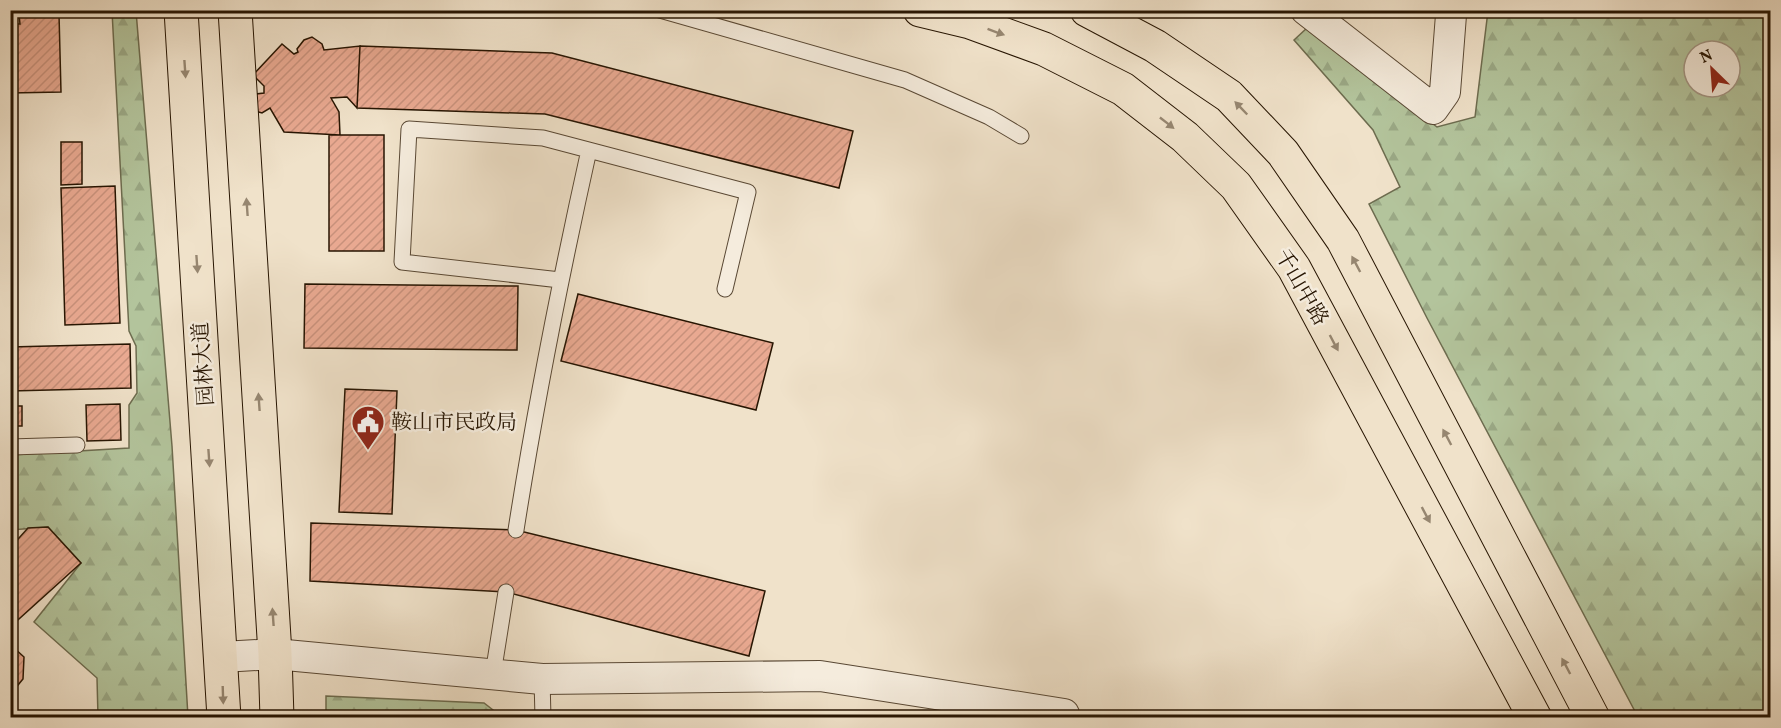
<svg xmlns="http://www.w3.org/2000/svg" width="1781" height="728" font-family="Vollkorn,'Noto Serif SC',serif">
<style>
.forest{fill:url(#forest-firs);stroke:#6d6c4f;stroke-width:1.5;fill-rule:evenodd}
.building{fill:url(#building-hatch);stroke:#271502;stroke-width:1.5}
.lines{fill:none;stroke-linecap:round;stroke-linejoin:round}
.service-casing{stroke:#594834;stroke-width:17}
.minor-casing{stroke:#594834;stroke-width:32}
.primary-casing{stroke:#271502;stroke-width:35}
.service{stroke:#f5ecdd;stroke-width:15}
.minor{stroke:#f5ecdd;stroke-width:30}
.primary{stroke:#f0e2ca;stroke-width:33}
.oneway{fill:#968670}
.labels{text-anchor:middle;stroke-width:5;stroke-linejoin:round;paint-order:stroke}
.street-label{font-size:21px;fill:#271502;stroke:#f5ecdd}
.poi-label{font-size:21px;fill:#271502;stroke:#f5ecdd;text-anchor:start}
</style>
<defs>
<pattern id="forest-firs" width="22" height="20" patternUnits="userSpaceOnUse" patternTransform="scale(1.5)"><rect width="22" height="20" fill="#b3c49c"/><path d="M5 1l3.5 6h-7zM16 11l3.5 6h-7z" fill="#9aa885"/></pattern>
<pattern id="building-hatch" width="6" height="6" patternUnits="userSpaceOnUse" patternTransform="scale(1.5)"><rect width="6" height="6" fill="#e9a991"/><path d="M-1 1l2-2M0 6l6-6M5 7l2-2" fill="none" stroke="#c8917b"/></pattern>
</defs>
<rect width="100%" height="100%" fill="#f0e2ca"/>
<filter id="stains"><feTurbulence type="fractalNoise" baseFrequency=".00333" numOctaves="4"/><feColorMatrix values="0 0 0 0 .2 0 0 0 0 .09 0 0 0 0 .02 0 0 0 .5 -.17"/></filter>
<radialGradient id="worn" r=".72"><stop offset=".6" stop-color="#630" stop-opacity="0"/><stop offset="1" stop-color="#630" stop-opacity=".3"/></radialGradient>
<path class="forest" d="M 112,11 L 136,11 L 172,446 L 188,717 L 98,717 L 97,678 L 34,622 L 81,563 L 48,527 L 11,530 L 11,455 L 129,448 L 129,405 L 137,393 L 136,346 L 129,331 Z
M 1488,11 L 1770,11 L 1770,717 L 1638,717 L 1427,318 L 1369,204 L 1400,187 L 1373,130 L 1294,40 L 1307,28 L 1437,127 L 1475,117 ZM 1694,51 L 1730,51 L 1730,87 L 1694,87 Z
M 326,696 L 484,703 L 502,717 L 326,717 Z"/>
<path class="building" d="M 59,14 L 61,92 L 10,93 L 10,24 L 20,24 L 19,15 Z
M 312,37 L 322,44 L 324,50 L 360,46 L 357,108 L 347,97 L 331,98 L 339,112 L 340,135 L 284,132 L 270,108 L 262,113 L 252,110 L 256,94 L 264,93 L 264,86 L 253,75 L 282,44 L 294,54 L 298,52 L 297,49 L 304,40 Z
M 360,46 L 552,53 L 853,131 L 839,188 L 545,114 L 357,108 Z
M 329,135 L 384,135 L 384,251 L 329,251 Z
M 61,142 L 82,142 L 82,184 L 61,185 Z
M 115,186 L 120,323 L 65,325 L 61,188 Z
M 305,284 L 518,286 L 517,350 L 304,348 Z
M 578,294 L 773,343 L 756,410 L 561,361 Z
M 130,344 L 131,388 L 10,391 L 10,347 Z
M 345,389 L 397,391 L 392,514 L 339,512 Z
M 120,404 L 121,440 L 87,441 L 86,405 Z
M 10,406 L 22,406 L 22,426 L 10,426 Z
M 311,523 L 516,530 L 765,591 L 749,656 L 506,592 L 310,581 Z
M 48,527 L 81,563 L 10,627 L 10,564 L 15,559 L 10,555 L 10,548 L 28,528 Z
M 10,635 L 17,642 L 13,647 L 24,657 L 23,679 L 14,690 L 10,690 Z"/>
<g class="lines">
<g class="service-casing">
<path id="service" d="M 660,10 L 905,80 L 989,117 L 1021,136
M 560,280 L 402,262 L 409,129 L 543,138 L 748,192 L 725,289
M 10,447 L 77,445
M 516,530 C 536,402 561,276 589,150
M 493,674 L 506,592
M 542,679 L 543,718"/>
</g>
<g class="minor-casing">
<path id="minor" d="M 1306,10 L 1433,109 L 1445,92 L 1451,15 L 1449,10
M 222,657 L 275,654 L 542,679 L 820,676 L 1064,714"/>
</g>
<g class="primary-casing">
<path id="primary" d="M 181,10 L 224,718
M 235,10 L 275,654 L 277,718
M 920,10 L 970,22 L 1044,49 L 1123,89 L 1185,137 L 1236,186 L 1294,268 L 1535,718
M 1087,10 L 1155,46 L 1229,96 L 1283,153 L 1343,240 L 1593,718"/>
</g>
<use href="#service" class="service"/>
<use href="#minor" class="minor"/>
<use href="#primary" class="primary"/>
</g>
<defs><path id="oneway-solid" d="M-6-.8H1V-3.2L6.5 0L1 3.2V.8H-6Z" transform="scale(1.5)"/></defs>
<g class="oneway">
<use href="#oneway-solid" transform="translate(996 32) rotate(20)"/>
<use href="#oneway-solid" transform="translate(185 69) rotate(86)"/>
<use href="#oneway-solid" transform="translate(1241 108) rotate(-134)"/>
<use href="#oneway-solid" transform="translate(1167 123) rotate(38)"/>
<use href="#oneway-solid" transform="translate(247 207) rotate(-94)"/>
<use href="#oneway-solid" transform="translate(197 264) rotate(86)"/>
<use href="#oneway-solid" transform="translate(1356 264) rotate(-118)"/>
<use href="#oneway-solid" transform="translate(1334 343) rotate(62)"/>
<use href="#oneway-solid" transform="translate(259 402) rotate(-94)"/>
<use href="#oneway-solid" transform="translate(1447 437) rotate(-118)"/>
<use href="#oneway-solid" transform="translate(209 458) rotate(86)"/>
<use href="#oneway-solid" transform="translate(1426 515) rotate(62)"/>
<use href="#oneway-solid" transform="translate(273 617) rotate(-94)"/>
<use href="#oneway-solid" transform="translate(1566 666) rotate(-118)"/>
<use href="#oneway-solid" transform="translate(223 695) rotate(88)"/>
</g>
<defs>
<g id="civic-pin" transform="scale(1.725)"><path d="M0 17L-7.5 6A9.5 9.5 0 1 1 7.5 6Z" fill="#8f2418" stroke="#f5ecdd"/><path d="M-.6-6.5H3V-4.5H.6V-3L4-1V1h2V6H-6V1h2V-1L-.6-3ZM-1.2 2.5V6h2.4V2.5Z" fill="#fff"/></g>
</defs>
<g fill-rule="evenodd">
<use href="#civic-pin" x="368" y="422"/>
</g>
<g class="labels">
<g class="street-label">
<text transform="translate(1302 287) rotate(60)" y="7">千山中路</text>
<text transform="translate(203 364) rotate(-94)" y="7">园林大道</text>
</g>
<g class="poi-label">
<text x="391" y="429">鞍山市民政局</text>
</g>
</g>
<rect width="1781" height="728" fill="none" stroke="#f0e2ca" stroke-width="36"/>
<rect x="12" y="12" width="1757" height="704" fill="none" stroke="#271502" stroke-width="3"/>
<rect x="18" y="18" width="1745" height="692" fill="none" stroke="#271502" stroke-width="1.5"/>
<g transform="translate(1712 69) rotate(335)"><circle r="28" fill="#f5ecdd" stroke="#a39685" stroke-width="1.5"/>
<path d="M0-4.5L10 22L0 15L-10 22Z" fill="#8f2418"/>
<text y="-9" font-size="16" font-weight="bold" text-anchor="middle" fill="#271502">N</text>
</g>
<rect width="100%" height="100%" filter="url(#stains)"/>
<rect width="100%" height="100%" fill="url(#worn)"/>
</svg>
